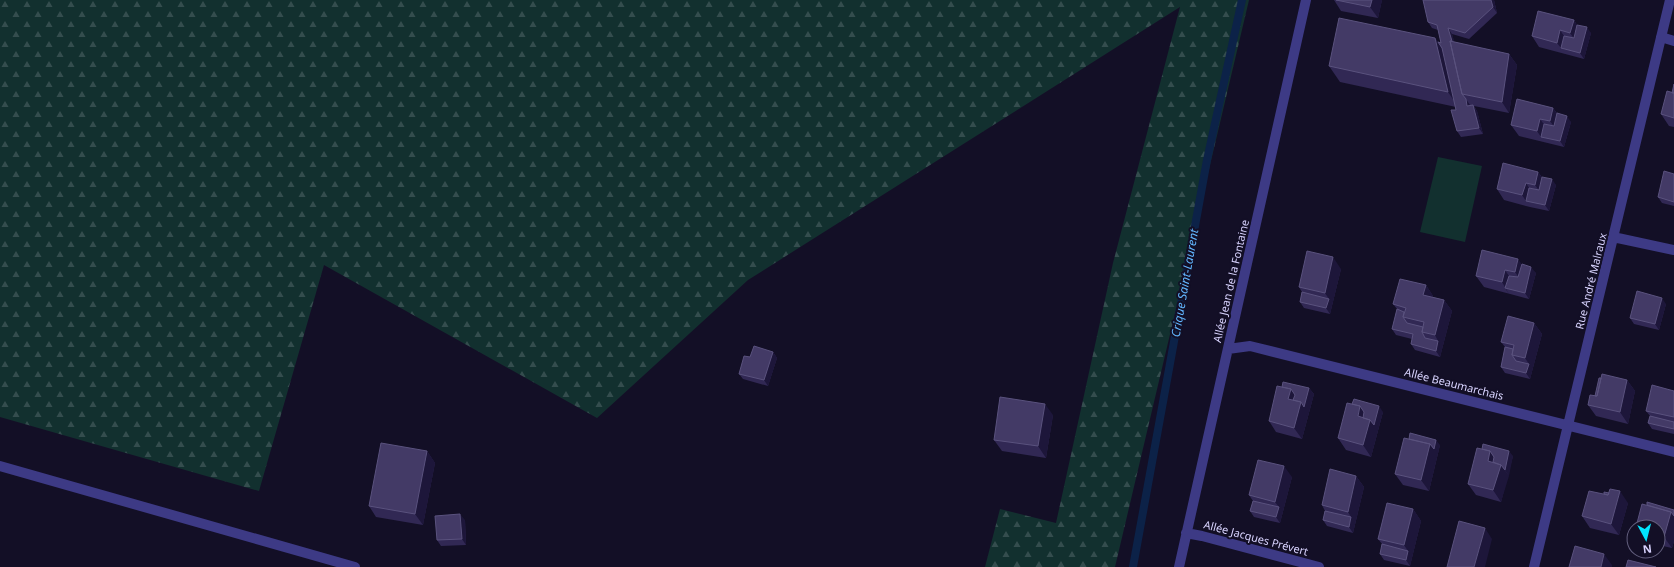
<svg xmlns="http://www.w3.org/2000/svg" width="1674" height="567" font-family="'Noto Sans',sans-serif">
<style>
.grass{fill:#12302f}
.forest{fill:url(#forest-firs)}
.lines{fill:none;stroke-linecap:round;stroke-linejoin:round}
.stream{stroke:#0c2248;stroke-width:8}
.minor{stroke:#3d3a85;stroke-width:10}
.wall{fill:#312854}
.shaded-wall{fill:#1d163a}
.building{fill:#433a66;stroke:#5a527e}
.labels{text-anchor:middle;stroke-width:4;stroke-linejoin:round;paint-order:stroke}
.street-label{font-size:11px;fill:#d9d4ff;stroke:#130f26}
.water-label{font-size:12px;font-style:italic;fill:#62b6ff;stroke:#130f26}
</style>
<defs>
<pattern id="forest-firs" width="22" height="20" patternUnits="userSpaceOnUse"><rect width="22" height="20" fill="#12302f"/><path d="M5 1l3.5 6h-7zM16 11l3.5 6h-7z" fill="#344d4e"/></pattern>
</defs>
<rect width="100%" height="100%" fill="#130f26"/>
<path class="grass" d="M 1438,157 L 1482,166 L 1465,242 L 1420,232 Z"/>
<path class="forest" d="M 0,0 L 1249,0 L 1115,567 L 985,567 L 1000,509 L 1056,523 L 1113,263 L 1180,7 L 748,280 L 597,418 L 324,265 L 259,491 L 0,417 Z"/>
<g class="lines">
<path class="stream" d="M 1133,567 L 1207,160 L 1242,0"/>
<path class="minor" d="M 1661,37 L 1674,41
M 1613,237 L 1674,250
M 1228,349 L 1250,346 L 1674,452
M 0,466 L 355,567
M 1186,533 L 1202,536 L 1319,567
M 1179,567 L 1306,0
M 1534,567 L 1670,0"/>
</g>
<path class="wall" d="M 1334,0 L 1382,0 L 1378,18 L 1341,11 Z
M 1494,0 L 1497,13 L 1469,39 L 1452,34 L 1454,42 L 1509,54 L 1517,65 L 1509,113 L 1474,106 L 1477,111 L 1483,134 L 1461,137 L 1457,131 L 1456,107 L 1340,82 L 1329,66 L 1435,38 L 1438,42 L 1441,43 L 1438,30 L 1432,28 L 1428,22 Z
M 1574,20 L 1577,25 L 1591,33 L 1584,59 L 1539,47 L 1532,36 Z
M 1674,84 L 1674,127 L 1669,126 L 1661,114 L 1672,93 Z
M 1553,108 L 1557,113 L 1571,122 L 1564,147 L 1519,136 L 1511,125 Z
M 1538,172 L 1542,177 L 1556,185 L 1549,211 L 1530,207 L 1504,200 L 1497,189 Z
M 1674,174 L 1674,206 L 1662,203 L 1658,197 Z
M 1522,264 L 1536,273 L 1529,299 L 1484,287 L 1476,276 Z
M 1341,269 L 1330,314 L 1304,308 L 1300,302 L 1302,292 L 1299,287 Z
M 1426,285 L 1433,296 L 1433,297 L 1444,300 L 1452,311 L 1440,357 L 1415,350 L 1411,344 L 1412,339 L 1396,335 L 1392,329 L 1397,309 L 1393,304 Z
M 1666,304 L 1659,330 L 1634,324 L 1630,318 Z
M 1534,323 L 1542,334 L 1530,379 L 1505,373 L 1501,367 L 1505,347 L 1501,342 Z
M 773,352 L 777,358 L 768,386 L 743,379 L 739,374 L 750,357 Z
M 1601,378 L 1627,380 L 1635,391 L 1628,424 L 1596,416 L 1588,405 L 1595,396 Z
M 1282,387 L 1309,388 L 1314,394 L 1302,439 L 1276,432 L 1269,421 Z
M 1674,391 L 1674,434 L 1652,429 L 1648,423 L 1650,416 L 1646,411 Z
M 1383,412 L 1371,457 L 1346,450 L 1338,438 Z
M 1053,415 L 1046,458 L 1002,451 L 994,440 Z
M 1440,445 L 1429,491 L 1403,485 L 1395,474 Z
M 1482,449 L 1513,456 L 1501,502 L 1476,495 L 1468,484 Z
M 427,451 L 435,463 L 423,525 L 376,517 L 369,506 Z
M 1356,476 L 1364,487 L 1353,533 L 1327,526 L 1323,520 L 1325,511 L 1322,505 Z
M 1292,477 L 1280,523 L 1254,517 L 1250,511 L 1253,501 L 1249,495 Z
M 1628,503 L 1619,535 L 1590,528 L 1582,516 Z
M 1647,505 L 1674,510 L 1674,541 L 1672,548 L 1658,545 L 1658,527 Z
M 1413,509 L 1421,521 L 1410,566 L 1384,560 L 1380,554 L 1382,544 L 1378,539 Z
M 465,520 L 466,545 L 441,546 L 437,540 Z"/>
<path class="shaded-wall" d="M 1372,0 L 1382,0 L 1378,18 L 1370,7 Z
M 1491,0 L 1494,0 L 1497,13 L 1493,7 Z
M 1574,20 L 1581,31 L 1578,44 L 1570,33 Z
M 1587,27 L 1591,33 L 1584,59 L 1580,53 Z
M 1448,28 L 1452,34 L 1458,52 L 1468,95 Z
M 1560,30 L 1568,42 L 1561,48 L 1557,43 Z
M 1435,38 L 1446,54 L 1459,108 L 1448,92 Z
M 1509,54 L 1517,65 L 1509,113 L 1502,102 Z
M 1466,99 L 1470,105 L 1471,112 L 1467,106 Z
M 1473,105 L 1477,111 L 1483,134 L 1479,128 Z
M 1553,108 L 1561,119 L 1558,132 L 1550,121 Z
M 1567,116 L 1571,122 L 1564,147 L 1560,141 Z
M 1540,119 L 1548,130 L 1541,137 L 1537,131 Z
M 1538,172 L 1546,183 L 1543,196 L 1535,185 Z
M 1552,179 L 1556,185 L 1549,211 L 1545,205 Z
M 1526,183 L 1533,194 L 1526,201 L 1522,195 Z
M 1333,257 L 1341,269 L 1330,314 L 1326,308 L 1329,299 L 1325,293 Z
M 1518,259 L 1526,270 L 1523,283 L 1515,272 Z
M 1531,267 L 1536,273 L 1529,299 L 1525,293 Z
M 1505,270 L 1513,282 L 1505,288 L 1509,294 L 1502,282 Z
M 1426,285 L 1433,296 L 1431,306 L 1423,295 Z
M 1662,298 L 1666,304 L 1659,330 L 1655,324 Z
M 1444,300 L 1452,311 L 1440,357 L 1436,351 L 1438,341 L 1435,335 Z
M 1534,323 L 1542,334 L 1530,379 L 1526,373 L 1529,364 L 1525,358 Z
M 773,352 L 777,358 L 768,386 L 764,380 Z
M 1627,380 L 1635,391 L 1628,424 L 1620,412 Z
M 1309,388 L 1314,394 L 1302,439 L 1294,428 L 1301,402 Z
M 1291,389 L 1299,401 L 1297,405 L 1288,399 Z
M 1045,404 L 1053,415 L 1046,458 L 1038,446 Z
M 1360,406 L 1368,418 L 1367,423 L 1358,416 Z
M 1379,406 L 1383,412 L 1371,457 L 1363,445 L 1370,420 Z
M 1436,440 L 1440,445 L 1429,491 L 1421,480 L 1430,444 Z
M 427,451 L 435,463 L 423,525 L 415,514 Z
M 1490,451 L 1498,463 L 1497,468 L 1488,461 Z
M 1509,451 L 1513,456 L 1509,476 L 1505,470 Z
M 1501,465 L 1509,476 L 1501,502 L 1493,490 Z
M 1284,466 L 1292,477 L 1280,523 L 1276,517 L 1279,507 L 1275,502 Z
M 1356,476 L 1364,487 L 1353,533 L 1349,527 L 1351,517 L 1348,512 Z
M 1620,491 L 1628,503 L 1619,535 L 1611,524 Z
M 1413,509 L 1421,521 L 1410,566 L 1406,560 L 1408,551 L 1404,545 Z
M 1671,512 L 1674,516 L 1674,541 L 1672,548 L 1664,537 Z
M 460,514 L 465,520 L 466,545 L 462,539 Z
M 1485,528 L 1492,539 L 1485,567 L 1474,567 Z
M 1604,554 L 1612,565 L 1612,567 L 1601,567 Z"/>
<path class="building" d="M 1336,0 L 1372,0 L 1370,7 Z
M 1423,0 L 1491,0 L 1493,7 L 1465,33 L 1448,28 L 1452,41 L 1450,41 L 1462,94 L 1466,99 L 1467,106 L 1473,105 L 1479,128 L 1457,131 L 1451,110 L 1456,110 L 1442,48 L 1438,42 L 1441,43 L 1437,25 L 1428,22 Z
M 1538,11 L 1574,20 L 1570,33 L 1560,30 L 1557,43 L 1532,36 Z
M 1339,18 L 1435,38 L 1448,92 L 1329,66 Z
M 1577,25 L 1587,27 L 1580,53 L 1561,48 L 1564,36 L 1574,38 Z
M 1450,41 L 1509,54 L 1502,102 L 1462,94 Z
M 1674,84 L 1674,93 L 1672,93 Z
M 1667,91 L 1674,93 L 1674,118 L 1661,114 Z
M 1517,99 L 1553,108 L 1550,121 L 1540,119 L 1537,131 L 1511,125 Z
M 1557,113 L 1567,116 L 1560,141 L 1541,137 L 1544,124 L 1554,126 Z
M 1503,163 L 1538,172 L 1535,185 L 1526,183 L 1522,195 L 1497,189 Z
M 1664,171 L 1674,174 L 1674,202 L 1658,197 Z
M 1542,177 L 1552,179 L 1545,205 L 1526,201 L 1529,188 L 1539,190 Z
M 1482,250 L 1518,259 L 1515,272 L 1505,270 L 1502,282 L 1476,276 Z
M 1307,251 L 1333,257 L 1325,293 L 1299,287 Z
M 1522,264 L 1531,267 L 1525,293 L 1505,288 L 1509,276 L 1518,277 Z
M 1400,279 L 1426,285 L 1423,295 L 1444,300 L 1435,335 L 1422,332 L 1424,322 L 1403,317 L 1406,308 L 1393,304 Z
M 1637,291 L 1662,298 L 1655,324 L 1630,318 Z
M 1302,292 L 1329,299 L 1326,308 L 1300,302 Z
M 1397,309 L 1404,312 L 1403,317 L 1407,323 L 1423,327 L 1422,332 L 1425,338 L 1438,341 L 1436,351 L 1411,344 L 1413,334 L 1392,329 Z
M 1508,316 L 1534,323 L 1525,358 L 1512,355 L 1514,345 L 1501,342 Z
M 754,346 L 773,352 L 764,380 L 739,374 L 744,356 L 750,357 Z
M 1505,347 L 1513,349 L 1512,355 L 1516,361 L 1529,364 L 1526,373 L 1501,367 Z
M 1602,374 L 1627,380 L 1620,412 L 1588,405 L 1590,395 L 1597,396 Z
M 1599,378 L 1601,378 L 1597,396 L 1595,396 Z
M 1283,382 L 1309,388 L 1304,407 L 1301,402 L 1293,400 L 1295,395 L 1291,389 L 1282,387 Z
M 1652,385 L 1674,391 L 1674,417 L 1646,411 Z
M 1277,386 L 1291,389 L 1288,399 L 1301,402 L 1294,428 L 1269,421 Z
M 1000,397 L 1045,404 L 1038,446 L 994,440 Z
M 1354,399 L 1379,406 L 1374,425 L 1370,420 L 1363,418 L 1364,412 L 1360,406 L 1352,404 Z
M 1347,403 L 1360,406 L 1358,416 L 1370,420 L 1363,445 L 1338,438 Z
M 1650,416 L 1674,422 L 1674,429 L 1648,423 Z
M 1410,433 L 1436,440 L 1434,449 L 1430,444 L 1409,439 Z
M 1404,438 L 1430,444 L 1421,480 L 1395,474 Z
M 381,443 L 427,451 L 415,514 L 369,506 Z
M 1483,444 L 1509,451 L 1505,470 L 1501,465 L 1493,462 L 1494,457 L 1490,451 L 1482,449 Z
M 1477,448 L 1490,451 L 1488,461 L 1501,465 L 1493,490 L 1468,484 Z
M 1258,460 L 1284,466 L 1275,502 L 1249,495 Z
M 1330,469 L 1356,476 L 1348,512 L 1322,505 Z
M 1610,489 L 1620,491 L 1611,524 L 1582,516 L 1589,491 L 1608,495 Z
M 1604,492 L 1609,493 L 1608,495 L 1604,494 Z
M 1253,501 L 1279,507 L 1276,517 L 1250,511 Z
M 1647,502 L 1674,510 L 1674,516 L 1671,512 L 1647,505 Z
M 1387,503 L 1413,509 L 1404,545 L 1378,539 Z
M 1642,504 L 1671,512 L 1664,537 L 1658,536 L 1658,527 L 1636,527 Z
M 1325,511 L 1351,517 L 1349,527 L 1323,520 Z
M 460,514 L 462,539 L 437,540 L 435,516 Z
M 1459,521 L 1485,528 L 1474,567 L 1447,567 Z
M 1382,544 L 1408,551 L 1406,560 L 1380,554 Z
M 1575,546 L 1604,554 L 1601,567 L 1569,567 Z
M 1628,560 L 1656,567 L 1626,567 Z"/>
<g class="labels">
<g class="street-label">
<text transform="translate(1231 281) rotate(-77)" y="4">Allée Jean de la Fontaine</text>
<text transform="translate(1591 281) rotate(-76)" y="4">Rue André Malraux</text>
<text transform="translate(1454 384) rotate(14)" y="4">Allée Beaumarchais</text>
<text transform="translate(1256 538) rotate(15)" y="4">Allée Jacques Prévert</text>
</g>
<g class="water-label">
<text transform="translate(1185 283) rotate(-80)" y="4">Crique Saint-Laurent</text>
</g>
</g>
<g transform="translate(1646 539) rotate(173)"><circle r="19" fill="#130f26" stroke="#625e7d"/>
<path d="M0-3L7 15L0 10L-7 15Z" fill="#00e5ff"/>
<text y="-6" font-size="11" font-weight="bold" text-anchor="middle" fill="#d9d4ff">N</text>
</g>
</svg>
